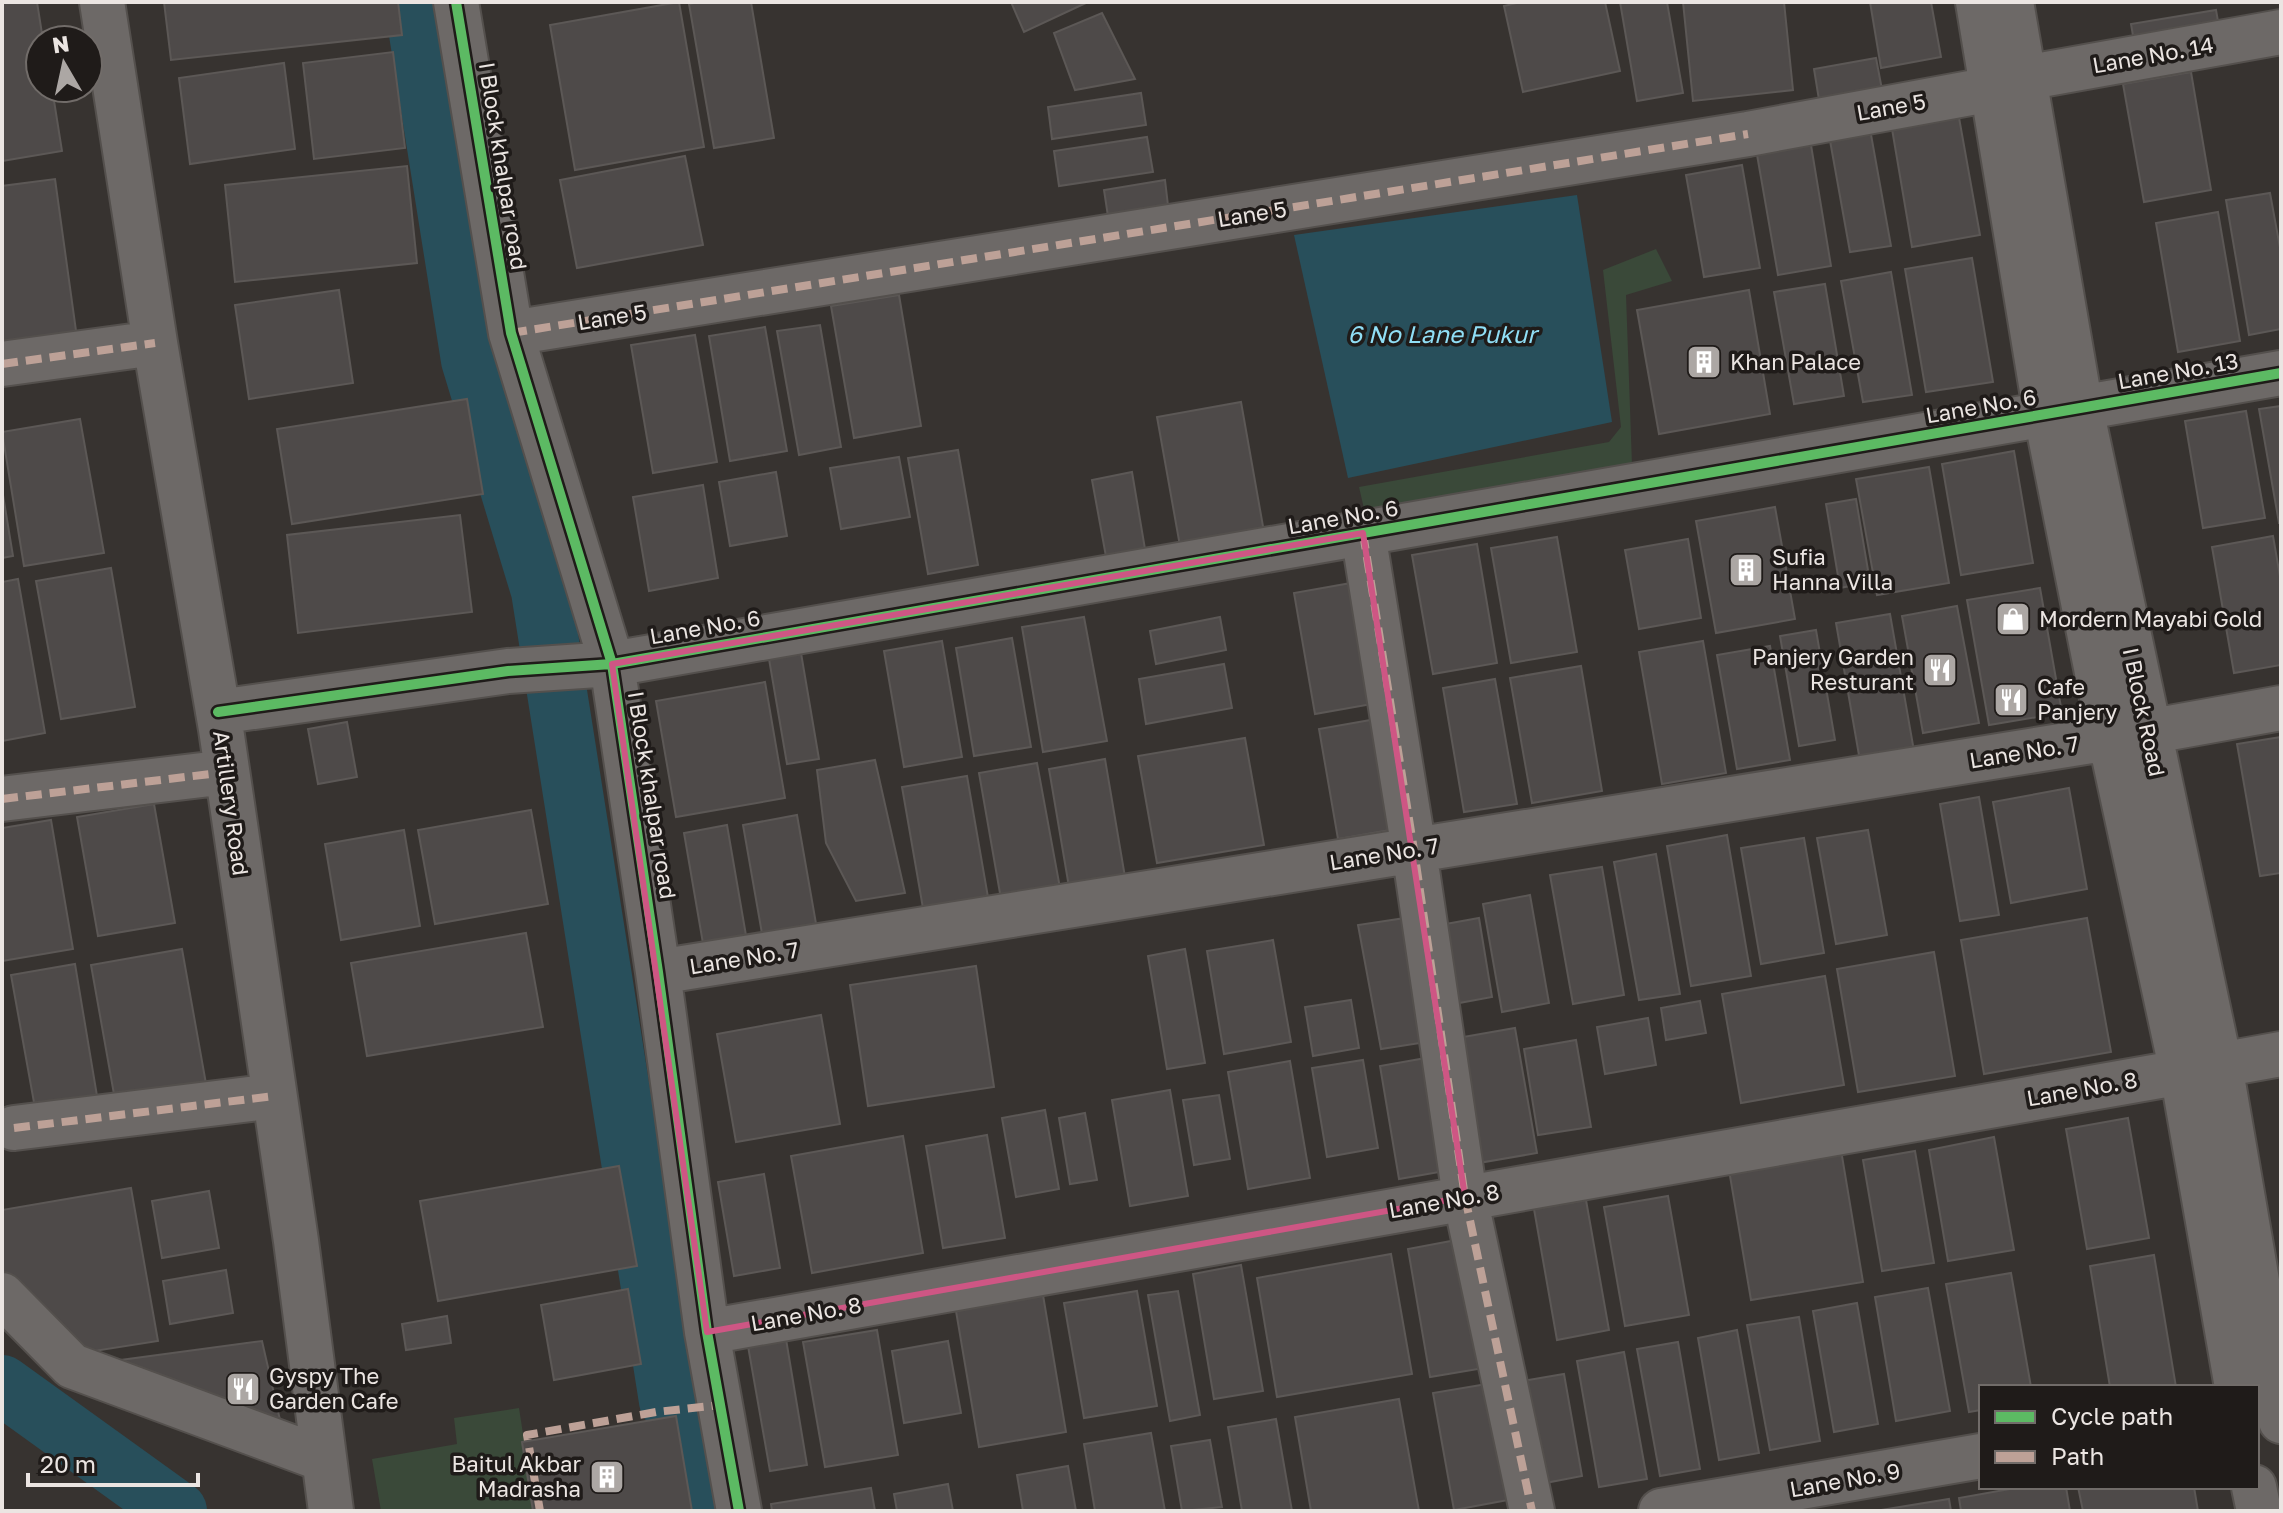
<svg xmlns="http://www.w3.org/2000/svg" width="2283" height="1513" font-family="'Golos Text',sans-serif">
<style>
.green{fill:#3a4939}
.water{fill:#284f5b}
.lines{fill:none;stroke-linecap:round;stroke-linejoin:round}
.canal{stroke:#284f5b;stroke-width:60}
.building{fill:#4e4a49;stroke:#5c5856;stroke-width:2}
.minor-casing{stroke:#54504d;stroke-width:48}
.minor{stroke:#6d6967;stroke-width:44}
.quiet{stroke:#bda197;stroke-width:8;stroke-dasharray:16 8;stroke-linecap:butt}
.cycleway-casing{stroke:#1f1b19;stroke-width:15}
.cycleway{stroke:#5cba63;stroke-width:10}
.marked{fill:none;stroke:#ce5684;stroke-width:6;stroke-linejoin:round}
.labels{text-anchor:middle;stroke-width:7;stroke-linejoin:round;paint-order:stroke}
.street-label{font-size:22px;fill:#ebe5e2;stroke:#1f1b19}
.poi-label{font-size:22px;fill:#ebe5e2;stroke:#1f1b19;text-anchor:start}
.water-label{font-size:24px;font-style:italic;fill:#90def5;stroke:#1f1b19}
</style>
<rect width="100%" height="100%" fill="#373330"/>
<path class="green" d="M 1656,249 L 1672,281 L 1626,295 L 1632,465 L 1365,513 L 1359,487 L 1609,442 L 1621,427 L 1603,270 Z
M 519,1408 L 535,1511 L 381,1511 L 372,1459 L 457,1444 L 454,1418 Z"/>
<path class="water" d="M 1577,195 L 1612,422 L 1348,478 L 1294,235 Z"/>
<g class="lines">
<path class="canal" d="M 414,2 L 471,360 L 541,591 L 669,1401 L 708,1437 L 722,1511
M 2,1385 L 177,1511"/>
</g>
<path class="building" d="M 2,2 L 37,2 L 43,40 L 40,40 L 40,88 L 52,88 L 62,151 L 2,161 Z
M 164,2 L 398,2 L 402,35 L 171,60 Z
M 679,2 L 704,147 L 575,170 L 550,25 Z
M 699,2 L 751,2 L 774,138 L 714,148 L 689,4 Z
M 1011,2 L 1088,2 L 1024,32 Z
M 1521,2 L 1605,2 L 1620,71 L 1523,92 L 1504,6 Z
M 1620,2 L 1667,2 L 1683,93 L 1637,101 Z
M 1683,2 L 1784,2 L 1793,90 L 1693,101 Z
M 1870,2 L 1931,2 L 1941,57 L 1881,68 Z
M 2216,10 L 2221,38 L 2136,53 L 2131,24 Z
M 1102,13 L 1135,79 L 1075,90 L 1054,33 Z
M 393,52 L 405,148 L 314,159 L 303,63 Z
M 1876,58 L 1883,95 L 1820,106 L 1814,69 Z
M 284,63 L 295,149 L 190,164 L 179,78 Z
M 2191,72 L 2211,190 L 2144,202 L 2123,84 Z
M 1141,93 L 1146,125 L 1052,139 L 1048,107 Z
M 1958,112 L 1980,235 L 1912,247 L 1891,123 Z
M 1870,129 L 1891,246 L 1850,252 L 1829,135 Z
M 1147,137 L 1153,172 L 1059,186 L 1054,151 Z
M 1810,139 L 1831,266 L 1778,275 L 1756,149 Z
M 685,156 L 703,245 L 577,268 L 560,180 Z
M 1742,165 L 1760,268 L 1704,277 L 1686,175 Z
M 407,166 L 417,263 L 235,282 L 225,185 Z
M 55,179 L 77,338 L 2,348 L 2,186 Z
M 1165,180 L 1169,214 L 1109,223 L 1104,190 Z
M 2270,193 L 2281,253 L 2281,329 L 2249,335 L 2226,200 Z
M 2218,212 L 2240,341 L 2178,352 L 2156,223 Z
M 1972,258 L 1993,382 L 1926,392 L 1905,269 Z
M 1891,272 L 1912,395 L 1863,402 L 1841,281 Z
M 1825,284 L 1844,396 L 1794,404 L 1774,292 Z
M 339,290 L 353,383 L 249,399 L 235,305 Z
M 1749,290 L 1770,414 L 1659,434 L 1637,310 Z
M 899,295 L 921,426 L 854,438 L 831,306 Z
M 820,325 L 841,447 L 799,455 L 777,331 Z
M 765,327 L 787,451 L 730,461 L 709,336 Z
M 695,335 L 717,462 L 653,473 L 631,345 Z
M 467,399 L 483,494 L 292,524 L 277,429 Z
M 1241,402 L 1264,532 L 1180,546 L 1157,417 Z
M 2281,406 L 2281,523 L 2279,523 L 2259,409 Z
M 2246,411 L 2265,518 L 2203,528 L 2185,421 Z
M 80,419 L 104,553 L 24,566 L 2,432 Z
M 958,450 L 978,565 L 928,574 L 908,458 Z
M 2014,451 L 2033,563 L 1961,575 L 1942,464 Z
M 899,457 L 910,517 L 841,529 L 830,468 Z
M 1929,467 L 1949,583 L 1877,595 L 1856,479 Z
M 776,472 L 787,536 L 730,546 L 719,482 Z
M 1132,472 L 1146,555 L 1107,562 L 1092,480 Z
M 703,485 L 718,578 L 649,591 L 633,497 Z
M 2,489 L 13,556 L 2,558 Z
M 1856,499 L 1870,582 L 1840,588 L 1826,504 Z
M 1775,507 L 1795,619 L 1716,633 L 1696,521 Z
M 460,515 L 472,612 L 298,633 L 287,535 Z
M 2273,536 L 2281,582 L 2281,665 L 2234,673 L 2212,547 Z
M 1557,537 L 1577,652 L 1511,663 L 1491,548 Z
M 1688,539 L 1701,618 L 1639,629 L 1625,550 Z
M 1477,544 L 1497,663 L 1433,674 L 1412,555 Z
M 111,568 L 135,707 L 61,719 L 36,581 Z
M 18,579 L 45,733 L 2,741 L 2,582 Z
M 1368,580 L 1389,701 L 1315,714 L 1294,593 Z
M 2040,588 L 2062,713 L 1989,725 L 1967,600 Z
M 1957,606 L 1979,723 L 1923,733 L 1902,616 Z
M 1890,614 L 1914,751 L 1860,761 L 1836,623 Z
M 1084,617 L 1107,741 L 1043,752 L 1022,627 Z
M 1220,617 L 1226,650 L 1156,664 L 1150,631 Z
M 1816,630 L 1835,740 L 1799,746 L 1780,636 Z
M 1012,638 L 1031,747 L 974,756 L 956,648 Z
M 942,641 L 962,757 L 904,767 L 884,651 Z
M 1703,641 L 1726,773 L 1662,784 L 1639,652 Z
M 1770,646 L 1790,760 L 1737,769 L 1717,655 Z
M 801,653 L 819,759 L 787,764 L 769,659 Z
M 1224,664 L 1232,708 L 1146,724 L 1139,679 Z
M 1581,666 L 1602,791 L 1532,803 L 1510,678 Z
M 1495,679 L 1517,804 L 1464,812 L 1443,688 Z
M 765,682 L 785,798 L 676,817 L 656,701 Z
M 1382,718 L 1402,828 L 1338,839 L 1319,729 Z
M 347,722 L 357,777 L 318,784 L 308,729 Z
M 2281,737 L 2281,873 L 2260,876 L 2237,744 Z
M 1245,738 L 1264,845 L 1157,863 L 1138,756 Z
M 1105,759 L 1125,877 L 1069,887 L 1049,769 Z
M 875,760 L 905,893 L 856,901 L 826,843 L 817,770 Z
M 1037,763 L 1060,888 L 1001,899 L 979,773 Z
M 967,776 L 989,903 L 924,914 L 902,787 Z
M 2069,788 L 2087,889 L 2011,903 L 1993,802 Z
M 1979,797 L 1999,915 L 1960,921 L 1940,804 Z
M 154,804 L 175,923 L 98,936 L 77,817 Z
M 531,810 L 548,904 L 435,924 L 418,830 Z
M 797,815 L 818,935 L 764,945 L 743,825 Z
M 51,820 L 73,949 L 2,961 L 2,828 Z
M 727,825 L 748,947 L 705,955 L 684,833 Z
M 404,830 L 420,926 L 341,940 L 325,844 Z
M 1868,830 L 1887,935 L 1836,944 L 1817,838 Z
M 1727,835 L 1751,976 L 1691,986 L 1667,846 Z
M 1804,838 L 1824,953 L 1761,964 L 1741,848 Z
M 1656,854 L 1680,994 L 1639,1000 L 1614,862 Z
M 1602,867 L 1624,995 L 1573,1004 L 1550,875 Z
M 1530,895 L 1549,1003 L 1502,1012 L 1483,904 Z
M 1412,917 L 1433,1041 L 1381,1049 L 1358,925 Z
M 1479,918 L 1492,997 L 1443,1006 L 1429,927 Z
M 2087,918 L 2111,1052 L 1984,1074 L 1961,940 Z
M 526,933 L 543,1027 L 367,1056 L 351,963 Z
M 1273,940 L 1291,1042 L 1224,1054 L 1207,951 Z
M 182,949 L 208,1095 L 117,1111 L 91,965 Z
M 1185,949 L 1205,1063 L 1167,1069 L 1148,956 Z
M 1934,952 L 1955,1076 L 1858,1092 L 1837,969 Z
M 75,964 L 99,1108 L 37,1119 L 11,975 Z
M 976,966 L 994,1087 L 868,1106 L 850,985 Z
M 1825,976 L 1844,1085 L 1741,1103 L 1722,994 Z
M 1351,1000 L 1359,1048 L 1313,1056 L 1305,1007 Z
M 1700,1001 L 1706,1033 L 1666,1040 L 1661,1008 Z
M 821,1015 L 840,1124 L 736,1142 L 717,1034 Z
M 1648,1018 L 1656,1065 L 1605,1074 L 1597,1027 Z
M 1515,1028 L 1537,1153 L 1467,1165 L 1446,1040 Z
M 1576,1040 L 1591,1127 L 1538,1135 L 1524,1049 Z
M 1426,1058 L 1445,1171 L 1399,1179 L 1380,1066 Z
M 1363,1060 L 1378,1148 L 1327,1157 L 1312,1068 Z
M 1290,1061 L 1310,1178 L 1248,1189 L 1228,1072 Z
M 1170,1090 L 1188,1196 L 1130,1206 L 1112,1100 Z
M 1219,1095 L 1230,1159 L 1194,1165 L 1183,1100 Z
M 1045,1110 L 1059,1189 L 1016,1197 L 1002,1118 Z
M 1085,1113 L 1097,1180 L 1070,1184 L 1059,1118 Z
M 2128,1118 L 2149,1238 L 2087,1249 L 2066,1129 Z
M 987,1135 L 1005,1238 L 943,1248 L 926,1146 Z
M 903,1136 L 923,1253 L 812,1273 L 791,1156 Z
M 1994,1137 L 2014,1250 L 1948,1261 L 1929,1150 Z
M 1841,1150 L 1863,1282 L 1751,1300 L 1729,1170 Z
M 1915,1151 L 1934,1263 L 1882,1271 L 1863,1160 Z
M 619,1166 L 637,1266 L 438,1301 L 420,1201 Z
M 764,1174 L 780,1268 L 734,1276 L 718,1182 Z
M 131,1188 L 158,1341 L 88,1352 L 2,1271 L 2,1210 Z
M 209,1191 L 219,1248 L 162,1258 L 152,1201 Z
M 1668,1196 L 1689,1315 L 1625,1326 L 1604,1207 Z
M 1586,1200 L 1609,1330 L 1557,1340 L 1534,1209 Z
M 1467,1238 L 1490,1367 L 1430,1377 L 1408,1249 Z
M 1391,1254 L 1412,1374 L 1277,1397 L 1257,1278 Z
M 2154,1255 L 2176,1387 L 2110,1387 L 2090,1266 Z
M 1241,1265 L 1263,1391 L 1214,1399 L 1193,1274 Z
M 226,1270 L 233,1313 L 170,1324 L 163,1281 Z
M 2011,1273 L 2031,1387 L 1981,1387 L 1981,1410 L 1969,1412 L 1946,1284 Z
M 1928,1288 L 1950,1411 L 1896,1421 L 1875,1297 Z
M 628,1289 L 641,1364 L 554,1380 L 541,1305 Z
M 1137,1291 L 1157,1406 L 1084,1418 L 1064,1303 Z
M 1178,1291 L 1200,1415 L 1170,1421 L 1148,1295 Z
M 1043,1295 L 1066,1432 L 979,1447 L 956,1311 Z
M 1857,1303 L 1878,1424 L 1834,1432 L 1813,1311 Z
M 447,1316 L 451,1343 L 406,1350 L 402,1324 Z
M 1799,1317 L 1820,1441 L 1770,1450 L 1747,1325 Z
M 877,1330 L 898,1455 L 825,1467 L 803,1342 Z
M 1737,1330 L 1759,1453 L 1719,1460 L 1698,1338 Z
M 786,1339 L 807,1465 L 770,1471 L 748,1346 Z
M 262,1341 L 280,1420 L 113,1361 Z
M 948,1341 L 961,1413 L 904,1423 L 892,1351 Z
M 1678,1342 L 1700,1469 L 1660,1476 L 1637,1349 Z
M 1624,1352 L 1647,1479 L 1599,1487 L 1577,1361 Z
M 1564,1374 L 1582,1476 L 1535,1485 L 1517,1382 Z
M 1499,1382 L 1519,1498 L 1454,1510 L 1433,1393 Z
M 1399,1399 L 1419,1511 L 1311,1511 L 1295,1417 Z
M 676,1416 L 692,1511 L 533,1511 L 522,1442 Z
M 1276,1419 L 1292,1511 L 1242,1511 L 1228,1427 Z
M 1151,1433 L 1165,1511 L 1095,1511 L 1084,1444 Z
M 1210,1440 L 1222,1507 L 1182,1511 L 1171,1446 Z
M 1068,1466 L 1076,1511 L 1023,1511 L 1017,1475 Z
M 948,1484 L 953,1511 L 897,1511 L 894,1494 Z
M 2021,1487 L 2066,1487 L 2070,1511 L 1961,1511 L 1959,1498 Z
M 2078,1487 L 2194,1487 L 2198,1511 L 2083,1511 Z
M 871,1488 L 875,1511 L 772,1511 L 771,1504 Z
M 1949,1499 L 1951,1511 L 1875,1511 Z"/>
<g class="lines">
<g class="minor-casing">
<path id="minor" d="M 102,2 L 155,343 L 221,729 L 296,1241 L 331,1511
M 456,2 L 511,333 L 612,664 L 658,972 L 707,1332 L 739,1511
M 1978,2 L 2046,415 L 2110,738 L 2182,1072 L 2237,1387
M 2011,2 L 2081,409 L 2220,1065 L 2281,1421
M 2024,78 L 2281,32
M 511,333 L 1748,134 L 1992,89
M 2,364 L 155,343
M 1363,533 L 1414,850 L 1465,1197 L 1532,1511
M 218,712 L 508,671 L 612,664 L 2281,373
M 2147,732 L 2281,708
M 2,799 L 227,772
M 658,972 L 2110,738
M 2220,1065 L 2281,1054
M 14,1128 L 274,1096
M 2,1295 L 72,1366 L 323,1459
M 707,1332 L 2182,1072
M 2254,1487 L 2259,1511
M 1661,1511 L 1981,1456"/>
</g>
<use href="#minor" class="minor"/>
<path class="quiet" d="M 511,333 L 1748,134
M 2,364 L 155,343
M 1363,533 L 1414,850 L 1465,1197 L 1532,1511
M 2,799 L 227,772
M 14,1128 L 274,1096
M 540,1511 L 527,1435 L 656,1412 L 720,1405"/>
<g class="cycleway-casing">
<path id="cycleway" d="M 456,2 L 511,333 L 612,664 L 658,972 L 707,1332 L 739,1511
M 218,712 L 508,671 L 612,664 L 2281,373"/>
</g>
<use href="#cycleway" class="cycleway"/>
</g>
<path class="marked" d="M 1363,533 L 1465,1197 L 707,1332 L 612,664 Z"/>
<defs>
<g id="building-square" transform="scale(1.8)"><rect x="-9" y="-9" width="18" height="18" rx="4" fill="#aca7a4" stroke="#1f1b19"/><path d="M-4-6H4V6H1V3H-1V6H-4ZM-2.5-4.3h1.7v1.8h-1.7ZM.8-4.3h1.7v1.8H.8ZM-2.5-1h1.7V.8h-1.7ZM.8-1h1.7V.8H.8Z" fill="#fff"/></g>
<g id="shop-square" transform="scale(1.8)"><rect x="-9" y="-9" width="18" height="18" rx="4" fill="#aca7a4" stroke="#1f1b19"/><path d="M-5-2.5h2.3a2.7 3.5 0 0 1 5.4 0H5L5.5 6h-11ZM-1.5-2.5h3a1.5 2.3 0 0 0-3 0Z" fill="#fff"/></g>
<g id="restaurant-square" transform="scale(1.8)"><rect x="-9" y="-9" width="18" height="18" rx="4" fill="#aca7a4" stroke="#1f1b19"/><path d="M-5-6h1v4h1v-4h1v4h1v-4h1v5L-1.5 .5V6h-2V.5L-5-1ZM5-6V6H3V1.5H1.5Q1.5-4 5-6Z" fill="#fff"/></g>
</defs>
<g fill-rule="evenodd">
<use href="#building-square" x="1704" y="362"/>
<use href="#building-square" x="1746" y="570"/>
<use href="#shop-square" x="2013" y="619"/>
<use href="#restaurant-square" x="1940" y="670"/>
<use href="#restaurant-square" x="2011" y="700"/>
<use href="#restaurant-square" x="243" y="1389"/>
<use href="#building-square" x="607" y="1477"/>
</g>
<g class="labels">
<g class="street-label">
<text transform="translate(2153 55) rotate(-10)" y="8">Lane No. 14</text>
<text transform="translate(1891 107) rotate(-10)" y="8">Lane 5</text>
<text transform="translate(503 166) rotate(81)" y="8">I Block khalpar road</text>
<text transform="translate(1252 214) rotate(-9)" y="8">Lane 5</text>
<text transform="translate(612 317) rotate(-9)" y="8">Lane 5</text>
<text transform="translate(2178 371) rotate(-10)" y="8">Lane No. 13</text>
<text transform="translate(1981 406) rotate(-10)" y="8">Lane No. 6</text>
<text transform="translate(1343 517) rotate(-10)" y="8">Lane No. 6</text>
<text transform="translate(705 627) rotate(-10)" y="8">Lane No. 6</text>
<text transform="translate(2144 712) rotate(78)" y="8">I Block Road</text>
<text transform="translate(2024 752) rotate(-9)" y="8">Lane No. 7</text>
<text transform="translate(652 795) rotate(81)" y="8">I Block khalpar road</text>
<text transform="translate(231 803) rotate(82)" y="8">Artillery Road</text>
<text transform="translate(1384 854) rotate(-9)" y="8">Lane No. 7</text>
<text transform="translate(744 958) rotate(-9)" y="8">Lane No. 7</text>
<text transform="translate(2082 1089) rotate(-10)" y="8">Lane No. 8</text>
<text transform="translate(1444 1201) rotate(-10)" y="8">Lane No. 8</text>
<text transform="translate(806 1314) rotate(-10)" y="8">Lane No. 8</text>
<text transform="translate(1845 1480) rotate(-10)" y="8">Lane No. 9</text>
</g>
<g class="poi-label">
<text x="1730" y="370">Khan Palace</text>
<text x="1772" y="565">Sufia<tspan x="1772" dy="25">Hanna Villa</tspan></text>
<text x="2039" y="627">Mordern Mayabi Gold</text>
<text x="1914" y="665" text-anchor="end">Panjery Garden<tspan x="1914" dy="25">Resturant</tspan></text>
<text x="2037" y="695">Cafe<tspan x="2037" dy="25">Panjery</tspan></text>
<text x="269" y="1384">Gyspy The<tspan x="269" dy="25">Garden Cafe</tspan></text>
<text x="581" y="1472" text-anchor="end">Baitul Akbar<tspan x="581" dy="25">Madrasha</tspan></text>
</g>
<g class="water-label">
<text x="1442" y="343">6 No Lane Pukur</text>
</g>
</g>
<rect width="2283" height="1513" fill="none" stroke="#ebe5e2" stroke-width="8"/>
<rect x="1979" y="1385" width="280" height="104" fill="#1f1b19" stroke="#716c69" stroke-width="2"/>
<rect x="1995" y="1411" width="40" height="12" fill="#5cba63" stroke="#716c69" stroke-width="2"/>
<text x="2051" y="1425" font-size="24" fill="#ebe5e2">Cycle path</text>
<rect x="1995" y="1451" width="40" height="12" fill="#bda197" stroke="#716c69" stroke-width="2"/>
<text x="2051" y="1465" font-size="24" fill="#ebe5e2">Path</text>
<g transform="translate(64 64) rotate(351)"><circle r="38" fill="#1f1b19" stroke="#716c69" stroke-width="2"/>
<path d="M0-6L14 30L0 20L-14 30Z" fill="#aca7a4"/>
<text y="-12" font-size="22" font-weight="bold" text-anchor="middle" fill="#ebe5e2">N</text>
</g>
<path d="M28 1473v12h170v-12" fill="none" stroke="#ebe5e2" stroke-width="4"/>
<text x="40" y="1473" font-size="24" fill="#ebe5e2" stroke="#1f1b19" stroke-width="6" paint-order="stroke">20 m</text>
</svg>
